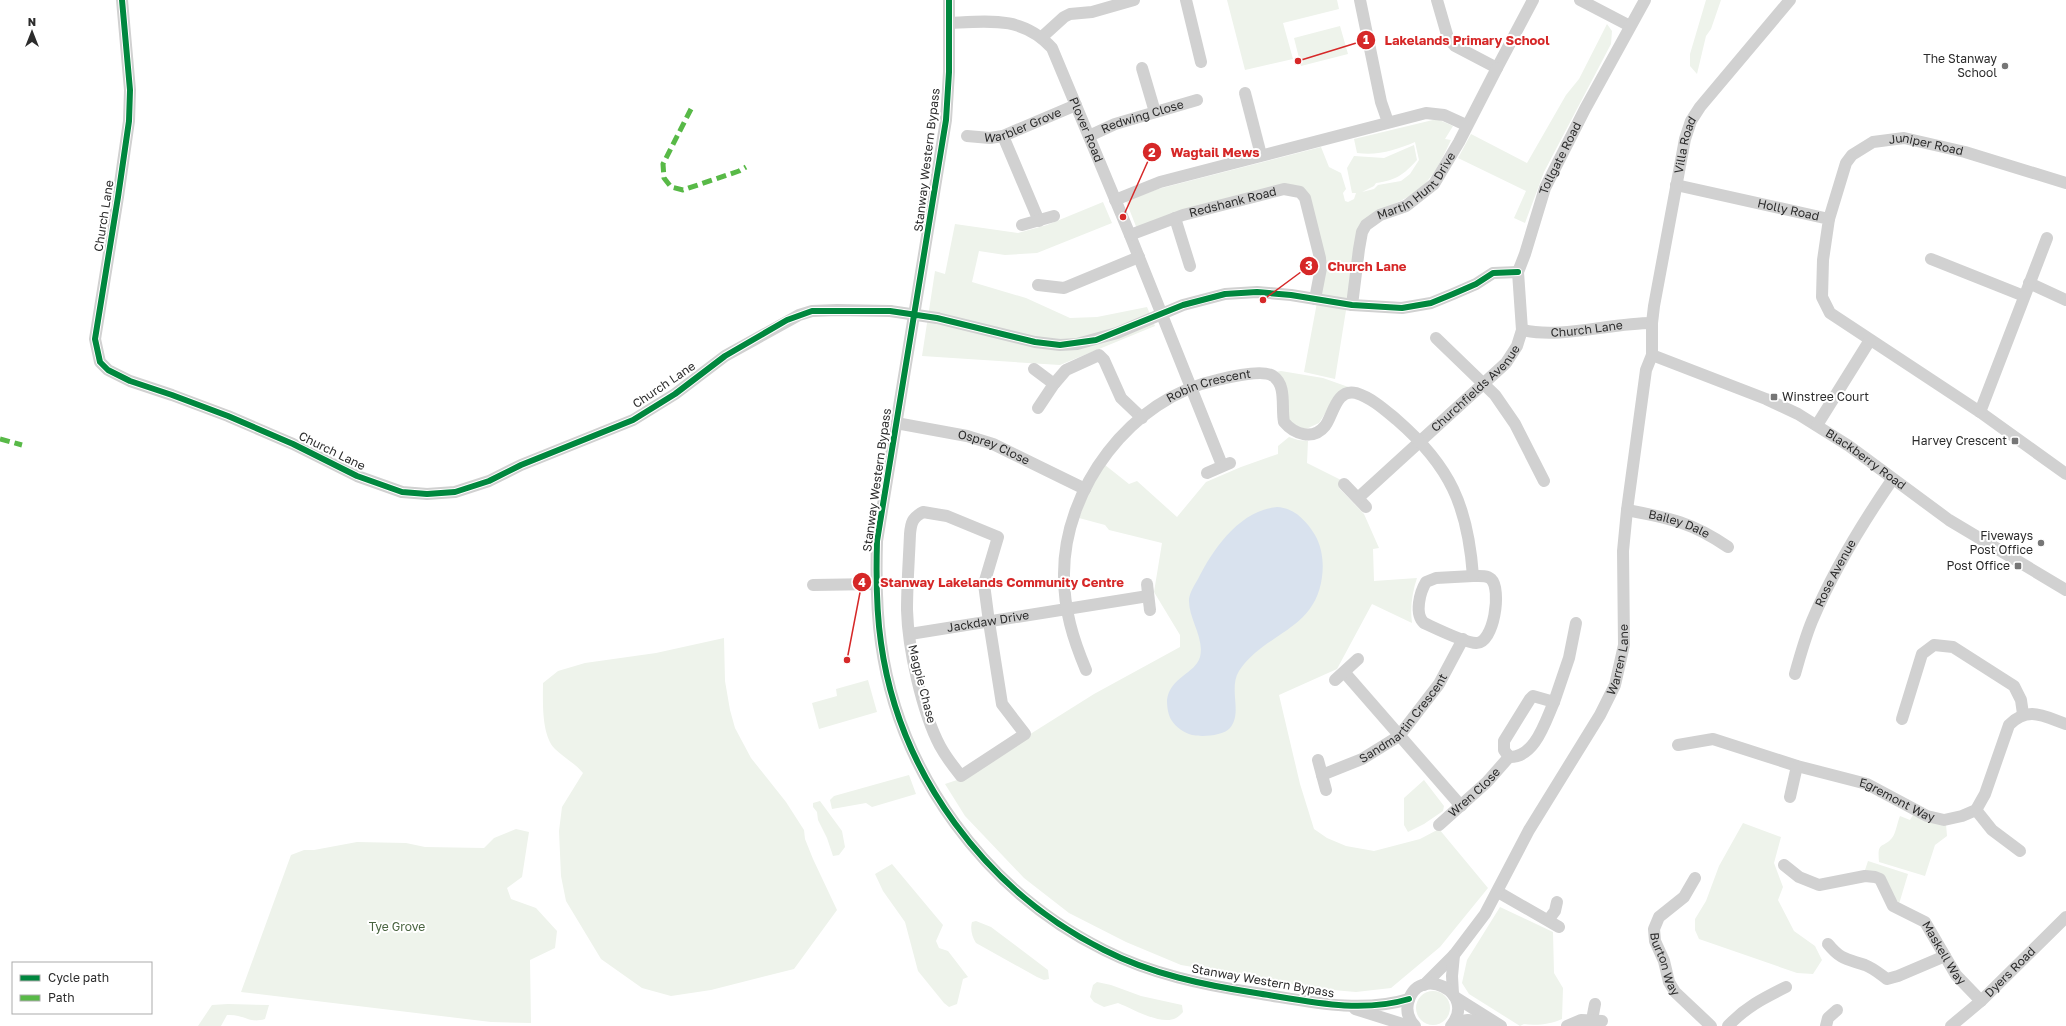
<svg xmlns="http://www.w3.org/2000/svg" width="2066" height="1026" font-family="'Golos Text',sans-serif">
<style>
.green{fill:#eef3eb}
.water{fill:#d9e2ee}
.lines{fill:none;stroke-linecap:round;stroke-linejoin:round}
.minor{stroke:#d1d1d1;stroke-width:12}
.minor-bridge{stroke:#d1d1d1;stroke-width:12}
.quiet{stroke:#58b947;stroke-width:5;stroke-dasharray:10 5;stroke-linecap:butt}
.cycleway-casing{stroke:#fff;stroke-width:8}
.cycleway{stroke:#00873e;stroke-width:6}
.poi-dot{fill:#767676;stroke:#fff;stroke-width:1.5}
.labels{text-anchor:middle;stroke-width:4;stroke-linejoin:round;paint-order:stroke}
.poi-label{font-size:12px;fill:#2c2c2c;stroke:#fff;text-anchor:end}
.street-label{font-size:12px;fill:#2c2c2c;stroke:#fff}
.park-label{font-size:12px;fill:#48633f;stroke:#fff}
.leader{fill:none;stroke:#d62828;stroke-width:1.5}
.callout-dot{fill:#d62828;stroke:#fff;stroke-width:1.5}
.mark-label{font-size:12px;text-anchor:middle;font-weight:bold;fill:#fff}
.callout-label{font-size:13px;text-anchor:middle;font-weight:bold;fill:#d62828;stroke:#fff;stroke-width:4;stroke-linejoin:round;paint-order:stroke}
</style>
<rect width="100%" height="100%" fill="#fff"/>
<path class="green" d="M 1227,0 L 1337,0 L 1339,9 L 1283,23 L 1293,59 L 1245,70 Z
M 1706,0 L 1721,0 L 1711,29 L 1706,36 L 1697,74 L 1690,66 L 1690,54 Z
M 1607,24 L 1612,31 L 1611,44 L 1544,172 L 1525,223 L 1514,218 L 1526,191 L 1458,158 L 1471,134 L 1527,163 L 1566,95 L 1579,79 Z
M 1340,26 L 1348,54 L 1301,66 L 1294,38 Z
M 1437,119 L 1453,126 L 1445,139 L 1451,140 C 1430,185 1422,194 1374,212 L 1347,304 L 1335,379 L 1304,372 L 1324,265 L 1297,186 L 1137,229 L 1126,201 L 1158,189 L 1321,147 L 1329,167 L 1341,173 L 1346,189 L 1343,193 L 1345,201 L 1348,202 L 1354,199 L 1356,193 L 1352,193 L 1347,168 L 1354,156 L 1384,158 L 1414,145 L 1417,160 C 1403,175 1397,180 1376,183 L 1374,186 L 1362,192 L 1374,189 L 1378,185 L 1401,181 L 1410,174 L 1419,160 L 1415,142 C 1396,150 1378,156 1357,153 L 1354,139 Z
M 1103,202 L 1112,223 L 1037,253 L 1005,255 L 979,251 L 972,282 L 1026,298 L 1070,318 L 1097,317 L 1147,307 L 1155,326 L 1060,365 L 922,356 L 935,271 L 945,274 L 955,224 L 1018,233 L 1047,225 Z
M 1281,371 L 1323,378 L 1354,389 L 1330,406 L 1319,423 L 1306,429 L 1294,425 L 1289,420 L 1275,372 Z
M 1289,437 L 1298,440 L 1308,441 L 1307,463 L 1343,481 L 1339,488 L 1364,514 L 1379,548 L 1373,549 L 1374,581 L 1417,578 C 1412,593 1410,608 1412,623 L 1372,604 L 1337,669 L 1279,695 L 1300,784 L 1314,829 L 1327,838 L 1346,846 L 1374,851 L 1420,839 L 1439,829 L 1488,888 L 1440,947 L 1391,988 L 1356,992 L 1321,989 L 1181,965 L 1126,942 L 1069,913 L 1024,878 L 965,816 L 945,784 L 957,780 L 1094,694 L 1180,647 L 1180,635 L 1154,592 L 1162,543 L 1109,530 L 1105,525 L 1079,518 L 1089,491 L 1105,465 L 1129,484 L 1137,481 L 1177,517 L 1206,482 L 1241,467 L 1278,454 L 1278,446 Z
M 724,638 L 725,681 L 730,710 L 735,728 L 751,758 L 786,802 L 804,830 L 805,839 L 813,859 L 837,910 L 794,969 L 711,990 L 671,996 L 642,988 L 601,959 L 566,901 L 561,876 L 559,831 L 562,807 L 583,773 C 575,763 564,758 555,749 C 541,735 543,701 543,683 L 558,671 L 585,663 L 656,653 Z
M 868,680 L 877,712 L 819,729 L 812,703 L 837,696 L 836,689 Z
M 909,775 L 916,794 L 872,807 L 866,803 L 832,809 L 830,800 L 834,796 Z
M 1424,780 L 1444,806 L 1443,811 L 1424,824 L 1408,832 L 1404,825 L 1404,798 Z
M 820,801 L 842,831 L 845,847 L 839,855 L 833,856 L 827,838 L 818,820 L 817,812 L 813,807 L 813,803 Z
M 1913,815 L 1946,824 L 1947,836 L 1935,845 L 1925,876 L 1879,862 C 1877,840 1883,849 1892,838 C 1896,833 1897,823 1900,816 L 1910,820 Z
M 1743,823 L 1781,837 L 1774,863 L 1783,887 L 1778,900 L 1794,931 L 1815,946 L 1822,960 L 1813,974 L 1797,973 L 1699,939 L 1695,930 L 1695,919 L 1706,901 L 1719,866 Z
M 516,829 L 529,832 L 522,877 L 507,888 L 511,899 L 536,908 L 557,931 L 555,948 L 530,960 L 531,1023 L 491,1022 L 241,992 L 291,855 L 304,850 L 314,850 L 357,842 L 406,843 L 425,847 L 484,848 L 494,838 Z
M 1868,861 L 1908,874 L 1899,904 C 1891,891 1881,874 1865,870 Z
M 892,864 L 943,925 L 936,941 L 939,948 L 948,951 L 968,977 L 963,979 L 957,1004 L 949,1007 L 944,1003 L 918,971 L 905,922 L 883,891 L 875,874 Z
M 1500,907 L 1553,932 L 1554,973 L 1563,988 L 1562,1019 C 1552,1024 1535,1026 1524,1024 L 1520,1026 L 1469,994 L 1462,983 L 1467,960 Z
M 976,921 L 991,927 L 1048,970 L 1049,979 L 1044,980 L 1037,977 L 976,943 C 972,937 970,929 972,922 Z
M 1097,982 L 1111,985 L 1141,996 L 1182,1005 L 1183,1012 C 1181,1014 1178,1017 1176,1018 C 1161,1026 1131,1008 1118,1003 L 1104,1007 L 1094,1002 L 1090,997 L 1093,985 Z
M1416 1008a17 17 0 1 1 34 0a17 17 0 1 1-34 0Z
M 228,1004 L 269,1005 L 265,1019 C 248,1024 245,1014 227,1015 L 221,1026 L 198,1026 L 212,1005 Z"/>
<path class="water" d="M 1277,507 C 1294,508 1306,520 1315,535 C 1322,547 1324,563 1322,577 C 1315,631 1265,632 1239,671 C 1228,689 1243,713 1230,728 C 1223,736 1202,737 1192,735 C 1184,733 1176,727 1172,721 C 1168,715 1167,707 1167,700 C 1170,677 1195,674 1200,657 C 1205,638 1188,618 1189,599 C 1190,592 1194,586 1198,579 C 1213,549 1240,510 1277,507 Z"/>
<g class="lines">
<g class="minor">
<path d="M 122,0 L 130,90 L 129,121 L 118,197 L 95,339 L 100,362 L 108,370 L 130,381 L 172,395 L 228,416 L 293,444 L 357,476 L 402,492 L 427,494 L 455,492 L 489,481 L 521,465 L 633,420 L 675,394 L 725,356 L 799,315 L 812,311 L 837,310 L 890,311"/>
<path d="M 949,0 L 949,72 L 946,120 L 877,541 C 876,575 876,609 881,643 C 899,774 986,891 1104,950 C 1151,974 1204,985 1256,993 C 1307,1001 1359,1014 1409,999"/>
<path d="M 1186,0 L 1201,62"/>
<path d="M 1360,0 L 1381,102 L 1388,122"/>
<path d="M 1437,0 L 1448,38 L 1455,46 L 1497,68 L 1533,0"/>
<path d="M 1580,0 L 1630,26"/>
<path id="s1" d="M 950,23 C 989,21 1023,16 1052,48 L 1130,235 L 1222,465"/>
<path d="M 1042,37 L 1064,17 L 1070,14 L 1092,12 L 1134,0"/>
<path d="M 1142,68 L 1155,112"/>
<path d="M 1245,93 L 1261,155"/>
<path id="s2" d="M 967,136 L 990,138 L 1003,136 L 1076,105"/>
<path d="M 1003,136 L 1039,221"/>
<path id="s3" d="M 1089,136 L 1115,124 L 1197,100"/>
<path id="s4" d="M 1676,185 L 1829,219 L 1823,260 L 1822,297 L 1830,313 L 1980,412 L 2066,474"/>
<path d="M 1115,200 L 1160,182 L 1426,113 L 1444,115 L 1466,125"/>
<path d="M 1175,218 L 1190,266"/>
<path id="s5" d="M 1829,219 L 1846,163 L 1852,155 L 1873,142 L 1904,138 L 1965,152 L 2066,183"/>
<path d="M 1022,225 L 1054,216"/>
<path id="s6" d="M 1130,235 L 1183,215 L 1261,195 L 1284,189 L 1300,192 L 1305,198 L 1320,258 L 1321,268 L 1315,299"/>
<path d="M 1931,259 L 2024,296"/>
<path d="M 2029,283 L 2066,300"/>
<path d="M 1038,285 L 1064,288 L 1139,257"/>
<path id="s7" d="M 1352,305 L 1359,249 L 1362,232 L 1366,225 L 1380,215 L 1406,206 L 1434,184 L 1459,142 L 1497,68"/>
<path d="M 937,318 L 1035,342 L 1060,345 L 1077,344 L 1117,333 L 1183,305 L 1225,294 L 1257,292 L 1291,295 L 1352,305 L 1402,308 L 1431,303 L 1453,294 L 1476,284 L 1493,273 L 1518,272"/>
<path id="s8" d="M 1522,330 C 1561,339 1610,323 1652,323"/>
<path d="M 1436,338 L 1495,395 L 1515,424 L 1544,481"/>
<path id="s9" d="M 1652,355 L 1766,399 L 1798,414 L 1849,446 L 1949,520 L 2066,590"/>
<path d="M 1034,369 L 1054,384"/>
<path d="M 1038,408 L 1054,384 L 1066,370 L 1099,355 L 1104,360 L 1121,398 L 1142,418"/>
<path d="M 1980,412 L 2047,238"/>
<path id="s10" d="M 896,423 L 967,436 L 993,444 L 1085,489"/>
<path d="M 1817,425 L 1870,340"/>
<path d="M 1207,473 L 1230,463"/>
<path d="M 1344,484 L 1366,507"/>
<path id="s11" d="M 1358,498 L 1506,363 L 1517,346 L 1522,330 L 1518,272 L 1525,254 L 1545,188 L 1585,109 L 1645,0"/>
<path id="s12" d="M 1627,510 C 1669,518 1692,522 1728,547"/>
<path d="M 923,512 L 947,516 L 998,537 L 984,584 L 989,622 L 1002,704 L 1025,734 L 961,776 C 953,766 946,757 940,746 C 922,712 908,648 907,610 C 907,585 909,559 910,534 C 911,523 912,518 923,512 Z"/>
<path d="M 1473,576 C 1478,576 1487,575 1491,579 C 1502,589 1494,644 1476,643 C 1465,643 1435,628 1424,623 C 1414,614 1420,592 1426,582 L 1436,578 Z"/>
<path d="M 1147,584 L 1150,610"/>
<path d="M 813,585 L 876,584"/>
<path id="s13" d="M 910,634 L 1148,596"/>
<path id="s14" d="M 1086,670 C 1073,639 1064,610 1064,576 C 1063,489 1131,398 1217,380 C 1229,377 1263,369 1273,376 C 1287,385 1281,408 1284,422 C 1294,434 1313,441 1325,426 C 1333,416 1336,388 1356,393 C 1372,398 1385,410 1397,420 C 1450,466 1468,506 1473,576"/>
<path d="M 1345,673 L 1461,806"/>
<path id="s15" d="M 1795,674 C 1800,656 1805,638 1812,621 C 1833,571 1861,525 1892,480"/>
<path d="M 1335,680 L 1358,659"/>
<path d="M 1533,696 L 1554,702 C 1545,722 1535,758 1509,757 L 1504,750 L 1504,741 L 1530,699 Z"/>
<path d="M 1554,702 L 1569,658 L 1576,623"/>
<path d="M 1902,719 L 1922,654 L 1934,645 L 1953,647 L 2014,686 L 2021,700 L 2023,714"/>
<path id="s16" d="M 1678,745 L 1713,739 L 1797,766 L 1867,784 L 1927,816 L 1944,820 L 1962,816 L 1976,810 L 1985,794 L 2009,725 C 2028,706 2043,716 2066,724"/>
<path d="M 1318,760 L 1326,790"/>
<path id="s17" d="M 1322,775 L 1362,759 L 1399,736 L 1439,684 L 1463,639"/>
<path d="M 1790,797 L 1797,766"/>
<path d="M 1976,810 L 1992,830 L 2020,851"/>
<path id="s18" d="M 1439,825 L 1487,782 L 1509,757"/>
<path id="s19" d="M 1784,865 L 1799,877 L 1819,885 L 1865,876 L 1875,877 L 1880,879 L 1893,906 L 1925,922 L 1956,975 L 1981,1001"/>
<path id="s20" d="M 1695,878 L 1684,897 L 1659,917 L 1654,929 L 1655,941 L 1664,961 L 1669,982 L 1675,992 L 1711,1026"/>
<path d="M 1498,892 L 1559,927"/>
<path d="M 1549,919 L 1555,911 L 1557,902"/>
<path d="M 1828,944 C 1841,960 1847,959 1865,965 C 1873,968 1880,974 1887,979 L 1898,976 L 1945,956"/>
<path id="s21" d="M 1424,985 L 1454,955 L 1485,914 L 1529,830 L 1600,715 L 1615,685 L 1624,645 L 1623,551 L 1627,510 L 1646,370 L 1652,355 L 1652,323 L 1654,306 L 1685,139 L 1691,121 L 1700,107 L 1790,0"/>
<path d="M 1453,994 L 1452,976 L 1454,955"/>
<path d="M 1455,997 L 1501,1026"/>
<path d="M 1355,1009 L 1409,1026"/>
<path d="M 1592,1020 L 1595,1004"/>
<path d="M 1454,1022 L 1468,1020 L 1494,1023"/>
<path d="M 1415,1026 C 1409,1020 1406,1012 1408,1003 C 1417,963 1479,992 1451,1026"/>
<path d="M 1567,1026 L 1581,1020 L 1602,1021"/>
<path d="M 1728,1026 C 1746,1007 1762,999 1786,987"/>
<path d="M 1826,1026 L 1828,1018 L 1837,1010"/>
<path id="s22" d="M 1951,1026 L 1981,1001 L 2066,917"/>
</g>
<path class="minor-bridge" d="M 890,311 L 937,318"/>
<path class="quiet" d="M 691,109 L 663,164 L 664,178 L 671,187 L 683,190 L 739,171 L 746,167
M 0,439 L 22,445"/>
<g class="cycleway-casing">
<path id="cycleway" d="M 122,0 L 130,90 L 129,121 L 118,197 L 95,339 L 100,362 L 108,370 L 130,381 L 172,395 L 228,416 L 293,444 L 357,476 L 402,492 L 427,494 L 455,492 L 489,481 L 521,465 L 633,420 L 675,394 L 725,356 L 787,320 L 812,311 L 890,311 L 937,318 L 1035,342 L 1060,345 L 1096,340 L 1183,305 L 1225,294 L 1257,292 L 1291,295 L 1352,305 L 1402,308 L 1431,303 L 1453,294 L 1476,284 L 1493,273 L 1518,272
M 949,0 L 949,72 L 946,120 L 877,541 C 876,575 876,609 881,643 C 899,774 986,891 1104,950 C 1151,974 1204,985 1256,993 C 1307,1001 1359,1014 1409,999"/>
</g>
<use href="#cycleway" class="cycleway"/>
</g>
<g class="poi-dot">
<circle cx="2005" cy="66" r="4"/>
<rect x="1770" y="393" width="8" height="8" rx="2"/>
<rect x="2011" y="437" width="8" height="8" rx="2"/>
<circle cx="2041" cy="543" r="4"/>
<rect x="2014" y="562" width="8" height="8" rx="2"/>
</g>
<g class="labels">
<g class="poi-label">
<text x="1997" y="63">The Stanway<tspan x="1997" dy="14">School</tspan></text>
<text x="1782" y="401" text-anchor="start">Winstree Court</text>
<text x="2007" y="445">Harvey Crescent</text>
<text x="2033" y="540">Fiveways<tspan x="2033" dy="14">Post Office</tspan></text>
<text x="2010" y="570">Post Office</text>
</g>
<g class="street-label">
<text dy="4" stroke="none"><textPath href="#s3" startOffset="57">Redwing Close</textPath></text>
<text dy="4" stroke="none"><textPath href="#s2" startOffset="58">Warbler Grove</textPath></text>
<text dy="4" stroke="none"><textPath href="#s1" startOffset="198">Plover Road</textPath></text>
<text dy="4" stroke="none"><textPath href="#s21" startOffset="904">Villa Road</textPath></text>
<text dy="4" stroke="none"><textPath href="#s5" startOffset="147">Juniper Road</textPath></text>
<text dy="4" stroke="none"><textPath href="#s11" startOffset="417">Tollgate Road</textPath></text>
<text transform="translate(927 160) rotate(-83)" y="4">Stanway Western Bypass</text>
<text dy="4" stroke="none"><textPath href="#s7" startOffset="147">Martin Hunt Drive</textPath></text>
<text dy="4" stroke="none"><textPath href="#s6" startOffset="108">Redshank Road</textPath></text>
<text dy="4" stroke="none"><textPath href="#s4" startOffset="115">Holly Road</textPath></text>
<text transform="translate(104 216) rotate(-81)" y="4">Church Lane</text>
<text dy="4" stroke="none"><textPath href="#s8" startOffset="65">Church Lane</textPath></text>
<text transform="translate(664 385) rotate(-34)" y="4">Church Lane</text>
<text dy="4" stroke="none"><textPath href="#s11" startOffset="161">Churchfields Avenue</textPath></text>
<text dy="4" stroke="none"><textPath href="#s14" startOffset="355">Robin Crescent</textPath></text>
<text dy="4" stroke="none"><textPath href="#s10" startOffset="101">Osprey Close</textPath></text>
<text transform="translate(332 451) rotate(26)" y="4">Church Lane</text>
<text dy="4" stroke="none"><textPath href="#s9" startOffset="239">Blackberry Road</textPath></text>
<text transform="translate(877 480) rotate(-82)" y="4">Stanway Western Bypass</text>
<text dy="4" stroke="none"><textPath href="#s12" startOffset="54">Bailey Dale</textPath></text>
<text dy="4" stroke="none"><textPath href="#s15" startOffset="109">Rose Avenue</textPath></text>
<text dy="4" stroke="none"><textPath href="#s13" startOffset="79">Jackdaw Drive</textPath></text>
<text dy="4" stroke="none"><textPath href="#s21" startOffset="383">Warren Lane</textPath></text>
<text transform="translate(922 684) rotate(76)" y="4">Magpie Chase</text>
<text dy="4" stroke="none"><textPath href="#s17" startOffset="102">Sandmartin Crescent</textPath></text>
<text dy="4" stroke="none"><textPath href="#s18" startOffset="48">Wren Close</textPath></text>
<text dy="4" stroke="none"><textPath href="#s16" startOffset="230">Egremont Way</textPath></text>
<text dy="4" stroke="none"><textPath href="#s19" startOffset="205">Maskell Way</textPath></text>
<text dy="4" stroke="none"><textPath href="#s20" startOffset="104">Burton Way</textPath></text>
<text dy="4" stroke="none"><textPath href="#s22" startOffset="80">Dyers Road</textPath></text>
<text transform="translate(1263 981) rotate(10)" y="4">Stanway Western Bypass</text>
</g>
<g class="park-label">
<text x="397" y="931">Tye Grove</text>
</g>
</g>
<path class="leader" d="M1298 61L1366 40M1123 217L1152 152M1263 300L1309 266M847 660L862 582"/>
<g class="callout-dot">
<circle cx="1298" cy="61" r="4"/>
<circle cx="1123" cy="217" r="4"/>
<circle cx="1263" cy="300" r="4"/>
<circle cx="847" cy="660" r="4"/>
<circle cx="1366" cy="40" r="10"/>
<circle cx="1152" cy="152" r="10"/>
<circle cx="1309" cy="266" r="10"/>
<circle cx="862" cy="582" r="10"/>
</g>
<g class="mark-label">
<text x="1366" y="44">1</text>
<text x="1152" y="157">2</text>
<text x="1309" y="270">3</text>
<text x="862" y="587">4</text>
</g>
<g class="callout-label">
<text x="1467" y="45">Lakelands Primary School</text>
<text x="1215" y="157">Wagtail Mews</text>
<text x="1367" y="271">Church Lane</text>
<text x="1002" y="587">Stanway Lakelands Community Centre</text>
</g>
<rect x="12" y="962" width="140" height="52" fill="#ffffff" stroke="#ababab"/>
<rect x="20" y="975" width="20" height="6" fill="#00873e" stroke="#ababab"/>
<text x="48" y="982" font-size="12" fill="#2c2c2c">Cycle path</text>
<rect x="20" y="995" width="20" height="6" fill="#58b947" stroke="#ababab"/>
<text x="48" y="1002" font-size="12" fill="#2c2c2c">Path</text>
<g transform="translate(32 32)" stroke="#ffffff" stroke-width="3" paint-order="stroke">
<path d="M0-3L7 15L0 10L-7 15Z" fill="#2c2c2c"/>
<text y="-6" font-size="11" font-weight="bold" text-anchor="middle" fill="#2c2c2c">N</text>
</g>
</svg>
